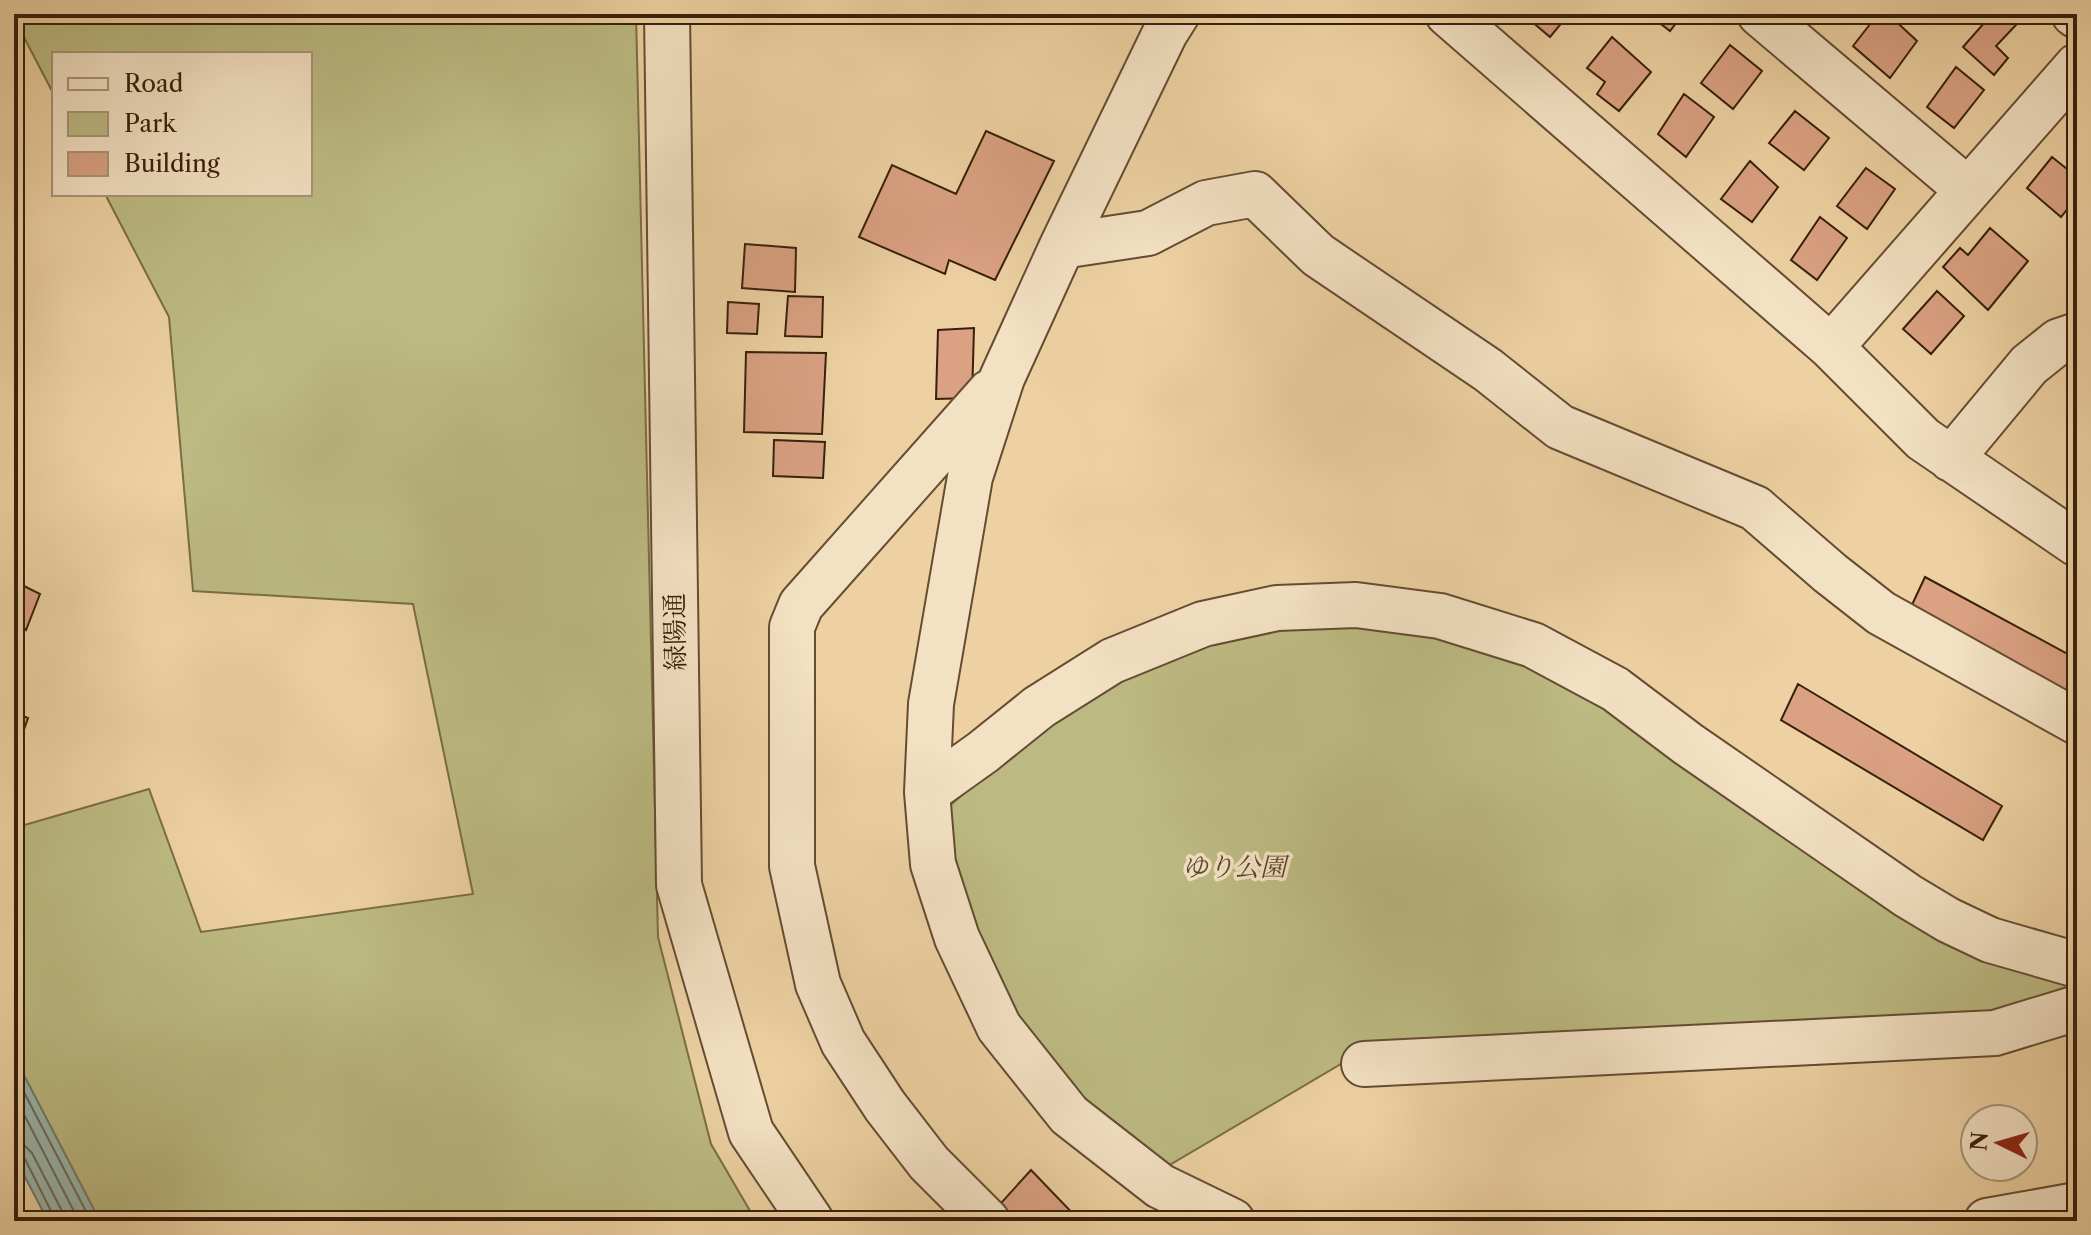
<svg xmlns="http://www.w3.org/2000/svg" width="2091" height="1235" font-family="'Libre Caslon Text','Noto Serif JP',serif">
<style>
.green{fill:#bcba82;stroke:#7a6d47;stroke-width:2}
.water{fill:#9ab6ac;stroke:#737a6c;stroke-width:2}
.lines{fill:none;stroke-linecap:round;stroke-linejoin:round}
.shore{stroke:#696b5c;stroke-width:2}
.building{fill:#daa182;stroke:#38200c;stroke-width:2}
.minor-casing{stroke:#654c32;stroke-width:48}
.minor{stroke:#f3e1c3;stroke-width:44}
.labels{text-anchor:middle;stroke-width:7;stroke-linejoin:round;paint-order:stroke}
.street-label{font-size:26px;fill:#38200c;stroke:#f3e1c3}
.park-label{font-size:26px;font-style:italic;fill:#59462a;stroke:#f3e1c3}
</style>
<rect width="100%" height="100%" fill="#edd1a2"/>
<filter id="stains"><feTurbulence type="fractalNoise" baseFrequency=".0025" numOctaves="4"/><feColorMatrix values="0 0 0 0 .2 0 0 0 0 .09 0 0 0 0 .02 0 0 0 .5 -.17"/></filter>
<radialGradient id="worn" r=".72"><stop offset=".6" stop-color="#630" stop-opacity="0"/><stop offset="1" stop-color="#630" stop-opacity=".3"/></radialGradient>
<path class="green" d="M 14,14 L 636,14 L 658,937 L 711,1144 L 756,1221 L 86,1221 L 14,1083 L 14,828 L 149,789 L 201,932 L 473,894 L 413,604 L 193,591 L 169,317 L 105,194 L 310,194 L 310,54 L 54,54 L 54,95 L 14,18 Z
M 1346,619 L 1512,652 L 2077,978 L 2077,996 L 2003,1022 L 1376,1047 L 1341,1064 L 1161,1170 L 1085,1114 L 1021,1031 L 958,898 L 947,808 L 1038,729 L 1135,664 L 1208,638 Z"/>
<path class="water" d="M 14,1056 L 100,1221 L 48,1221 L 14,1156 Z"/>
<g class="lines">
<path class="shore" d="M 14,1073 L 91,1221
M 14,1095 L 79,1221
M 14,1144 L 25,1146 L 32,1153 L 62,1211 L 64,1221
M 14,1154 L 20,1155 L 25,1159 L 53,1215 L 54,1221"/>
</g>
<path class="building" d="M 1523,14 L 1569,14 L 1550,37 Z
M 1648,14 L 1683,14 L 1670,31 Z
M 1878,14 L 1888,14 L 1917,41 L 1890,78 L 1853,46 Z
M 1992,14 L 2004,14 L 2016,25 L 1996,46 L 2008,58 L 1994,75 L 1963,47 Z
M 1612,37 L 1651,72 L 1619,111 L 1597,94 L 1605,82 L 1587,68 Z
M 1730,45 L 1762,71 L 1733,109 L 1701,83 Z
M 1956,67 L 1984,90 L 1954,128 L 1927,107 Z
M 1684,94 L 1714,117 L 1686,157 L 1658,134 Z
M 1795,111 L 1829,138 L 1804,170 L 1769,143 Z
M 986,131 L 1054,161 L 995,280 L 949,260 L 945,274 L 859,237 L 892,165 L 956,194 Z
M 2052,157 L 2077,177 L 2077,197 L 2061,217 L 2027,188 Z
M 1750,161 L 1778,187 L 1752,222 L 1721,199 Z
M 1866,168 L 1895,189 L 1867,229 L 1837,206 Z
M 1820,217 L 1847,238 L 1817,280 L 1791,260 Z
M 1990,228 L 2028,261 L 1988,310 L 1943,267 L 1960,248 L 1968,255 Z
M 745,244 L 796,248 L 795,292 L 742,288 Z
M 1937,291 L 1964,316 L 1931,354 L 1903,329 Z
M 788,296 L 823,297 L 822,337 L 785,336 Z
M 728,302 L 759,304 L 757,334 L 727,333 Z
M 974,328 L 972,398 L 936,399 L 938,330 Z
M 746,352 L 826,353 L 822,434 L 744,432 Z
M 774,440 L 825,442 L 823,478 L 773,476 Z
M 1925,577 L 2077,659 L 2077,700 L 1910,609 Z
M 14,581 L 40,594 L 26,630 L 14,624 Z
M 1798,684 L 2002,806 L 1983,840 L 1781,720 Z
M 14,712 L 28,718 L 19,744 L 14,742 Z
M 1031,1170 L 1080,1221 L 1002,1221 L 993,1212 Z"/>
<g class="lines">
<g class="minor-casing">
<path id="minor" d="M 667,14 L 679,885 L 751,1132 L 811,1221
M 1177,14 L 1165,33 L 1062,246 L 1002,378 L 970,477 L 931,704 L 927,792 L 933,864 L 957,938 L 999,1027 L 1069,1115 L 1160,1186 L 1232,1221
M 1448,14 L 1831,347 L 1923,439 L 2077,544
M 1760,14 L 1968,190
M 2074,14 L 2077,16
M 1062,246 L 1148,233 L 1206,203 L 1255,194 L 1318,255 L 1488,370 L 1560,427 L 1755,508 L 1830,573 L 1881,613 L 2077,722
M 1831,347 L 2077,66
M 1951,459 L 2029,365 L 2059,341 L 2077,335
M 927,792 L 983,752 L 1039,707 L 1112,661 L 1203,624 L 1277,608 L 1356,605 L 1440,616 L 1533,645 L 1615,689 L 1688,744 L 1908,896 L 1948,920 L 1990,940 L 2077,965
M 1364,1064 L 1995,1033 L 2077,1008
M 987,1221 L 929,1163 L 885,1106 L 843,1042 L 818,984 L 792,866 L 792,627 L 801,605 L 990,392
M 1987,1221 L 2077,1205"/>
</g>
<use href="#minor" class="minor"/>
</g>
<g class="labels">
<g class="street-label">
<text transform="translate(675 632) rotate(-91)" y="9">緑陽通</text>
</g>
<g class="park-label">
<text x="1234" y="876">ゆり公園</text>
</g>
</g>
<rect width="2091" height="1235" fill="none" stroke="#edd1a2" stroke-width="48"/>
<rect x="16" y="16" width="2059" height="1203" fill="none" stroke="#38200c" stroke-width="4"/>
<rect x="24" y="24" width="2043" height="1187" fill="none" stroke="#38200c" stroke-width="2"/>
<rect x="52" y="52" width="260" height="144" fill="#f3e1c3" stroke="#a8947a" stroke-width="2"/>
<rect x="68" y="78" width="40" height="12" fill="#f3e1c3" stroke="#a8947a" stroke-width="2"/>
<text x="124" y="92" font-size="24" fill="#38200c">Road</text>
<rect x="68" y="112" width="40" height="24" fill="#bcba82" stroke="#a8947a" stroke-width="2"/>
<text x="124" y="132" font-size="24" fill="#38200c">Park</text>
<rect x="68" y="152" width="40" height="24" fill="#daa182" stroke="#a8947a" stroke-width="2"/>
<text x="124" y="172" font-size="24" fill="#38200c">Building</text>
<g transform="translate(1999 1143) rotate(275)"><circle r="38" fill="#f3e1c3" stroke="#a8947a" stroke-width="2"/>
<path d="M0-6L14 30L0 20L-14 30Z" fill="#8f2418"/>
<text y="-12" font-size="22" font-weight="bold" text-anchor="middle" fill="#38200c">N</text>
</g>
<rect width="100%" height="100%" filter="url(#stains)"/>
<rect width="100%" height="100%" fill="url(#worn)"/>
</svg>
